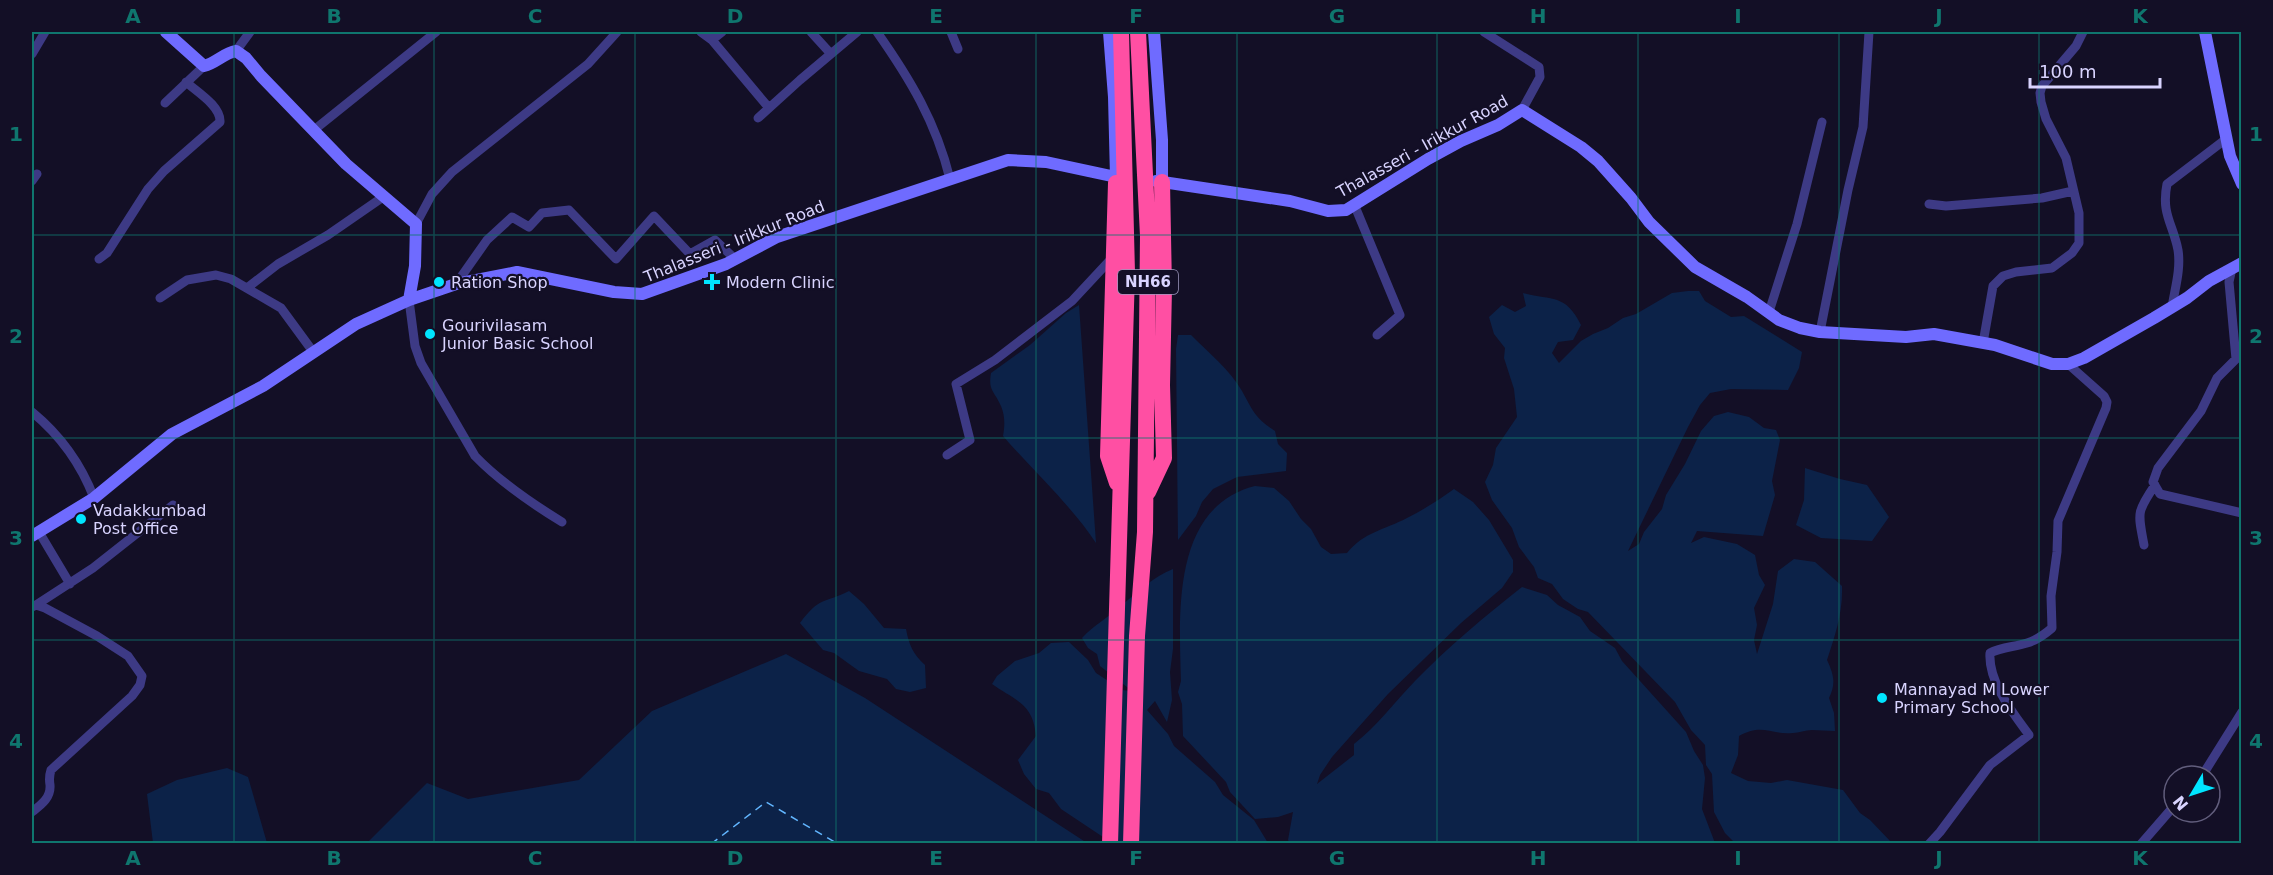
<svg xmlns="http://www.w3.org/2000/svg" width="2273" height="875" font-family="'DejaVu Sans',sans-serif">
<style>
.water{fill:#0c2248}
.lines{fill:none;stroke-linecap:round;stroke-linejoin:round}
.ferry{stroke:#62b6ff;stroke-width:1.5;stroke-dasharray:8 6;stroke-linecap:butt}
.street{stroke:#3d3a85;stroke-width:9}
.secondary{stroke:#6f6bff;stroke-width:12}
.highway{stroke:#ff4fa3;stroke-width:16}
.grid{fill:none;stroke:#0f766e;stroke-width:1.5;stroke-opacity:0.55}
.poi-dot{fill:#00e5ff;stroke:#130f26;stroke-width:2}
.labels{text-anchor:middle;stroke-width:4.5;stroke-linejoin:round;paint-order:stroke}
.shield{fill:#130f26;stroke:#9e99be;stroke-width:1.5}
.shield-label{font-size:15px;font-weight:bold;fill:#d9d4ff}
.street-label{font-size:16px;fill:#d9d4ff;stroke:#130f26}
.poi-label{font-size:16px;fill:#d9d4ff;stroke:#130f26;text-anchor:start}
.neatline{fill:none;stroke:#0f766e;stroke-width:2}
.grid-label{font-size:20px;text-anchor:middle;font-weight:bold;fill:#0f766e}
</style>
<rect width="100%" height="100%" fill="#130f26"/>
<path class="water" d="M 1688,291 L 1699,291 L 1705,301 L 1731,317 L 1744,316 L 1802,352 L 1799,368 L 1788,390 L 1731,389 L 1710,393 L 1700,405 L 1688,427 L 1628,551 L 1639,544 L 1644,532 L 1662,509 L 1666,495 L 1685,464 L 1701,431 L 1714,416 L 1728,412 L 1749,417 L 1764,428 L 1776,430 L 1780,440 L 1772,481 L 1775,495 L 1763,536 L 1697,531 L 1691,543 L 1704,537 L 1737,544 L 1755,555 L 1759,575 L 1765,585 L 1754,608 L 1757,625 L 1754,640 L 1757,654 L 1773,604 L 1778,571 L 1794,559 L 1815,562 L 1842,586 C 1843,612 1835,636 1827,660 C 1834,675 1836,684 1829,698 L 1834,713 L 1835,731 C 1827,731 1820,730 1812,730 C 1805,730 1799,733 1793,733 C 1769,735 1763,723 1739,736 L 1738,755 L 1731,773 L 1748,781 L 1771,783 L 1787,780 L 1843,790 L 1860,813 L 1870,820 L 1892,843 L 1735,843 L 1725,833 L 1714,812 L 1712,774 L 1706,765 L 1705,745 L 1691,730 L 1675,702 L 1588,612 L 1578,609 L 1563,599 L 1552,584 L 1538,578 L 1534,567 L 1519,547 L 1512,528 L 1492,500 L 1485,482 L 1493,465 L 1496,448 L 1517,417 L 1514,389 L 1504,358 L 1505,348 L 1494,334 L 1489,317 L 1502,305 L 1515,312 L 1526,306 L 1523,293 C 1552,301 1565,293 1581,325 L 1573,340 L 1558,342 L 1552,353 L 1559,363 L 1581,341 L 1593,334 L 1608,328 L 1623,318 L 1636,314 L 1672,293 Z
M 1079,305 L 1096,543 C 1070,504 1034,472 1003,436 C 1005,425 1005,416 1001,406 C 994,390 988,391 991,373 L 1030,345 L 1066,313 Z
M 1178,335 L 1191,335 C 1208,352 1230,370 1242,391 C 1253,411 1255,418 1275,431 L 1278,444 L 1287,453 L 1286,471 L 1237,477 L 1213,489 L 1202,502 L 1196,516 L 1178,540 L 1176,349 Z
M 1805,468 L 1840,479 L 1867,485 L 1889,517 L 1872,541 L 1821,538 L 1796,525 L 1804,500 Z
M 1255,486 L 1274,488 L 1289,501 L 1301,519 L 1311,529 L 1321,547 L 1331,554 L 1347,553 C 1364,532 1384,530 1407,518 C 1423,510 1439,500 1454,489 L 1473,502 L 1489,520 L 1513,560 L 1513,572 L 1502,588 L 1461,623 L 1388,694 L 1332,757 L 1320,775 L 1317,784 L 1354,755 L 1354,744 C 1377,726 1394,703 1415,681 C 1448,647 1485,616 1522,587 L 1547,595 L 1558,605 L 1580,617 L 1590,631 L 1615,648 L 1622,661 L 1686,732 L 1694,751 L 1703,765 L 1705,778 L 1702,809 L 1715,843 L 1290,843 L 1288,840 L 1293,812 L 1278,817 L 1255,819 L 1230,792 L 1226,782 L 1183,736 L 1182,704 L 1178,692 L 1181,681 C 1179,612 1172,507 1255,486 Z
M 1173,569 L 1173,649 L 1170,672 L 1172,700 L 1167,722 L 1155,701 L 1147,710 L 1168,734 L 1174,746 L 1215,782 L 1223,795 L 1254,820 L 1268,843 L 1112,843 L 1061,809 L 1049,793 L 1036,789 L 1024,774 L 1018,760 L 1036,736 C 1033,703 1016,701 992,684 L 997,676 L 1015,661 L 1039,653 L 1051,643 L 1069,642 L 1088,660 L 1096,673 L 1122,690 L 1132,691 L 1100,666 L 1097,654 L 1088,648 L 1082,638 C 1094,625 1109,617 1122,605 C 1139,591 1153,577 1173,569 Z
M 849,591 L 864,604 L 884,628 L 906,629 C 909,645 913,654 925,665 L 926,688 L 910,692 L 896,689 L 887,679 L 859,671 L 834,653 L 823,650 L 800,623 C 820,596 823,604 849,591 Z
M 786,654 L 865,698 L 1087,843 L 367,843 L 427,783 L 468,799 L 579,780 L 652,711 Z
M 227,768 L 248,777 L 267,843 L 153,843 L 147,794 L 177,780 Z"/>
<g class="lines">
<path class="ferry" d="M 711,844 L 766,802 L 838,844"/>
<path class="street" d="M 701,32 L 712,40 L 769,108
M 811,32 L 831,54
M 877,32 C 910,79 936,122 950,179
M 951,32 L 958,49
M 1484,32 L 1539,67 L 1540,77 L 1522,110
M 712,40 L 722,32
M 236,51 L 250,32
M 32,54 L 45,32
M 165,103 L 204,66
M 758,118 L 800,80 L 857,32
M 314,130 L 436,32
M 32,181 L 37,174
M 1354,204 L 1400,315 L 1377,335
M 1929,204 L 1946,206 L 2042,198 L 2073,191
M 416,224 L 432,194 L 452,172 L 588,64 L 617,32
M 99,259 L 107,253 L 148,189 L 164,171 L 220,122 C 221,106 197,92 186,82
M 2232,268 L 2229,282 L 2236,359 L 2217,378 L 2201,411 L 2158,468 L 2153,482 L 2160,494 L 2242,513
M 456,284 L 487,240 L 512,217 L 529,227 L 542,213 L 569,210 L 616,259 L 654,216 L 690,254 L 715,240 L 735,259
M 247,288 L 278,264 L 328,235 L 383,197
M 160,298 L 187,280 L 216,275 L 231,279 L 281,308 L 314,353
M 409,300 L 415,346 L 421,363 L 475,456 C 500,482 531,503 562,522
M 2172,307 C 2175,288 2181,269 2178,250 C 2173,224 2161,214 2167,184 L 2226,139
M 1769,312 L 1797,224 L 1822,122
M 1820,332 L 1848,190 L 1863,127 L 1869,32
M 1983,343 L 1993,286 L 2003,276 L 2016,272 L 2052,268 L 2072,253 L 2079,243 L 2079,213 L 2066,158 L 2046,119 L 2041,102 L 2040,93 L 2042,86 L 2076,46 L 2083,32
M 32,412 C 60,435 81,464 94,498
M 947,455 L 970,440 L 956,384 L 995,360 L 1072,301 L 1113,257
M 39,532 L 70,584
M 2144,545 C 2138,513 2136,513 2155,485
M 36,605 L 93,568 L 173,505
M 32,607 L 36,605 L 45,608 L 97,636 L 128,656 L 142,676 L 140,685 L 132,696 L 51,770 C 49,776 49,779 50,785 C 51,798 41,805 32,812
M 2202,776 L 2242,712
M 1929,844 L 1940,832 L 1990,765 L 2029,735 C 2013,713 1988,682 1990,653 C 2001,647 2015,647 2027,643 C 2037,640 2044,635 2052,628 L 2051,596 L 2057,552 L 2058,521 L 2106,408 L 2107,402 L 2104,396 L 2068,364
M 2141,844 L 2174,806"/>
<path class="secondary" d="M 166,32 L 204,66 C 216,63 224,53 236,51 L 246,58 L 261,76 L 346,164 L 416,224 L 415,266 L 409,300
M 1154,32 L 1162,140 L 1162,182
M 2205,32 L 2230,156 L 2242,184
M 1156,181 L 1290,201 L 1328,211 L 1346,210 L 1428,159 L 1461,141 L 1498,125 L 1522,110 L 1581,147 L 1598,161 L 1631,198 L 1649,222 L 1695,267 L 1747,297 L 1779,320 L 1800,328 L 1820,332 L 1906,337 L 1934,334 L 1995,345 L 2052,364 L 2068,364 L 2084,358 L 2154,318 L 2187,298 L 2209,281 L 2242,263
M 32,536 L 94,498 L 172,434 L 263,386 L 356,324 L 409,300 L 456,284 L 517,272 L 614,292 L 642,294 L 726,264 L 777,237 L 1008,160 L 1046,162 L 1116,177 L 1114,97 L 1109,32"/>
<path class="highway" d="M 1116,183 L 1108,456 L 1117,483
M 1148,492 L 1164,458 L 1162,385 L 1164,288 L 1162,182
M 1110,844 L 1127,273 L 1121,32
M 1131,844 L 1137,636 L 1145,532 L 1148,236 L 1138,32"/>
</g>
<path class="grid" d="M 234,32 L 234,844M 434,32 L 434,844M 635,32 L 635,844M 836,32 L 836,844M 1036,32 L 1036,844M 1237,32 L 1237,844M 1437,32 L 1437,844M 1638,32 L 1638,844M 1839,32 L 1839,844M 2039,32 L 2039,844M 32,235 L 2242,235M 32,438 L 2242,438M 32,640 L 2242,640"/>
<g class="poi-dot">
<circle cx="439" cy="282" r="6"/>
<path d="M709 273h6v6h6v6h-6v6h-6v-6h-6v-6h6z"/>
<circle cx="430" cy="334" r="6"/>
<circle cx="81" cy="519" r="6"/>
<circle cx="1882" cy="698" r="6"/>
</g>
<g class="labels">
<rect class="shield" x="1118" y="270" width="60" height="24" rx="4.5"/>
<g class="shield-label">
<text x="1148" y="287">NH66</text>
</g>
<g class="street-label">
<text transform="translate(1422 146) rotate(-29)" y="6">Thalasseri - Irikkur Road</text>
<text transform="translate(734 241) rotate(-22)" y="6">Thalasseri - Irikkur Road</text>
</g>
<g class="poi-label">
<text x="451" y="288">Ration Shop</text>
<text x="726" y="288">Modern Clinic</text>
<text x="442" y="331">Gourivilasam<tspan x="442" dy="18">Junior Basic School</tspan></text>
<text x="93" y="516">Vadakkumbad<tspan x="93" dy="18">Post Office</tspan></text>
<text x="1894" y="695">Mannayad M Lower<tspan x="1894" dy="18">Primary School</tspan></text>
</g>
</g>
<rect width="2273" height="875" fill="none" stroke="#130f26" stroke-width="66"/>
<g transform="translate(2192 794) rotate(231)"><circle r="28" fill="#130f26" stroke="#625e7d" stroke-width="1.5"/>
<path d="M0-4.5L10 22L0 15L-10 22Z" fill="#00e5ff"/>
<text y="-9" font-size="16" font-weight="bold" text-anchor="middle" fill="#d9d4ff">N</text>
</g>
<path d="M2030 78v9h130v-9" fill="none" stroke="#d9d4ff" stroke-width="3"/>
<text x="2039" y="78" font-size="18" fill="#d9d4ff" stroke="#130f26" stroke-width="4.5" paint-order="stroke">100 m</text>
<rect x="33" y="33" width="2207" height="809" class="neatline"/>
<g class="grid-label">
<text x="133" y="23">A</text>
<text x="334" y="23">B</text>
<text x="535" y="23">C</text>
<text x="735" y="23">D</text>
<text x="936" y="23">E</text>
<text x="1136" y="23">F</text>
<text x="1337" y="23">G</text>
<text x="1538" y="23">H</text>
<text x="1738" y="23">I</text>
<text x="1939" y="23">J</text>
<text x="2140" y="23">K</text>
<text x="16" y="141">1</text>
<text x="2256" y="141">1</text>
<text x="16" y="343">2</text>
<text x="2256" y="343">2</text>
<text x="16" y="545">3</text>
<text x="2256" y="545">3</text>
<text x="16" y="748">4</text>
<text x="2256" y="748">4</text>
<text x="133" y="865">A</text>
<text x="334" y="865">B</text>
<text x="535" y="865">C</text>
<text x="735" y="865">D</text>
<text x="936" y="865">E</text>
<text x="1136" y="865">F</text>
<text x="1337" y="865">G</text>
<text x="1538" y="865">H</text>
<text x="1738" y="865">I</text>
<text x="1939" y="865">J</text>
<text x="2140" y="865">K</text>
</g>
</svg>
